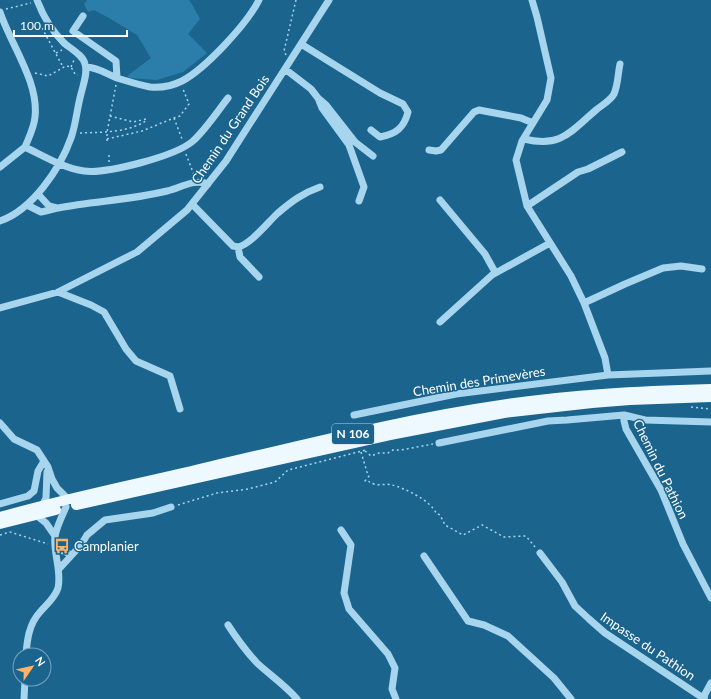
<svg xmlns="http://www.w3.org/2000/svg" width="711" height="699" font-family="Lato,sans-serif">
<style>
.green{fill:#2b7ea9}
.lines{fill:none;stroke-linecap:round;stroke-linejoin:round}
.path{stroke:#a7d5ee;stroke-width:1.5;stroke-dasharray:2 3;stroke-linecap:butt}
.minor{stroke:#a7d5ee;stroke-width:7}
.major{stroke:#eef8ff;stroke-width:10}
.labels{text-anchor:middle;stroke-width:3;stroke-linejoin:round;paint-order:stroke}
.shield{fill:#1b648d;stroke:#bbd0dd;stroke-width:1}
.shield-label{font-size:12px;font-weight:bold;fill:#fff}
.street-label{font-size:13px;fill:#fff;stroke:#1b648d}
.poi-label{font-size:13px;fill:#fff;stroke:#1b648d;text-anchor:start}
</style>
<rect width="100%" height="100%" fill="#1b648d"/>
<path class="green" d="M 87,0 L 189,0 L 193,6 L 200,19 L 188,34 L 207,53 L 183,72 L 157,80 L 130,78 L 127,76 L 151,58 L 137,35 L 109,18 L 94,10 L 88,12 L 84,4 Z"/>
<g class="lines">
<path class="path" d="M 6,9 L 31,3
M 42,28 L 63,67
M 56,53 L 62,50
M 286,55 L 284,51 L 296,0
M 71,67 L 74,60
M 35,73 L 48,76 L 66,66 L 71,67 L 75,74 L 78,75
M 174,118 L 182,139
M 80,133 C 103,132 126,133 146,121 L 146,119 L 133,122 L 110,116
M 107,139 L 142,131 L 174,118 L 180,116 L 189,104 L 183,89
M 107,141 L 107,132 L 116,85
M 186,154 L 194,175
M 109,155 L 109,163
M 691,407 L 711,409
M 365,451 L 371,456 L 379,453 L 388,453 L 393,450 L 401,450 L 433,444
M 361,452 L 367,472 L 369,476 L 365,481 C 369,481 370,482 374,484 C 380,486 387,483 392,485 C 405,488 431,501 436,513 L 440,515 L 445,525 L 463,535 L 482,525 L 504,537 L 526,536 L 535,547
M 178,505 L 217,493 L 248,489 L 275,482 L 288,470 L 366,450
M 0,535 L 10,532 L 48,544"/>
<path class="minor" d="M 532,0 L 537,17 L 551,78 L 547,100 L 522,141 L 516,160 L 527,206 L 571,276 L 584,303 L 605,358 L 608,375
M 0,12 C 11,45 39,82 35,117 C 34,128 29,137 25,147
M 83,16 L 73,31 L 116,61 L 117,78
M 301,44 L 380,93 L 403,104 L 408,112 C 404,128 396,134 380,137 L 371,130
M 86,67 C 97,67 107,74 117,78 C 127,81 139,85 150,87 C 160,88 172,86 182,81 C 205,69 247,24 259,0
M 285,69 L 311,89 L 318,98 L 322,108 L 349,145 L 364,187 L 359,201
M 319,99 L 326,105 L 355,142 L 373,156
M 524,139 C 561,148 570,132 596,110 C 602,105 610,101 614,94 C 618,85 618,73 620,64
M 429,150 L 436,151 L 441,150 L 474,112 L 479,110 L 521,118 L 533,123
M 0,167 L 25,147 C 44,156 63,168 84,171 C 107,174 176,156 193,141 C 206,129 217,112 228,98
M 38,194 L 49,206 L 57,208
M 440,200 L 485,254 L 495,272
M 192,204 L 233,246 L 238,247 C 251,244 268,222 278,213 C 292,201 303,193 320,187
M 27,205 L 41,212 C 47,211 52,209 58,208 C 94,201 131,200 167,191 C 180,188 195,178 208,184
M 527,206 L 578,172 L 588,169 L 622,152
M 0,221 C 32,210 60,169 71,138 C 76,124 77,108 81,94 C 83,85 88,73 85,64 C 83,55 71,49 64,43 C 52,31 43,16 37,0
M 238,247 L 240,257 L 259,277
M 58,292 L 91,305 L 104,312 L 126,349 L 136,361 L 170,376 L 180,409
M 584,303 L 625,284 L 663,268 L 681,266 L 702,269
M 0,308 L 58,292 L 137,252 L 187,210 L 226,161 L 329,0
M 440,322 L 492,275 L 550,243
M 354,415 L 456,394 L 608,375 L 711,371
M 624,415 L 624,421 L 626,429 L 661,490 L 683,544 L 711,598
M 0,423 L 14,439 L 37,450 L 48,467 L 52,479 L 57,488 L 69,500
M 439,443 L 548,421 L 567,420 L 624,415 L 645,420 L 711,422
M 0,504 L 28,496 L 34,491 L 38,471 L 44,461
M 42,506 L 46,498 L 47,472
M 36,515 L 46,523 L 55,536
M 341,530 L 351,545 L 344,593 L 349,609 L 388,654 L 395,668 L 392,689 L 396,699
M 56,550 L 64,551 L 71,555
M 540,553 L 562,582 L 575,606 L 589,619 L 605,633 L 703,698
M 424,556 L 468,621 L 484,625 L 508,636 L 554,678 L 571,699
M 59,569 L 81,545 L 87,535 L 105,520 L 153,513 L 171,507
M 228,625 C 237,639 246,651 257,663 C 270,675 285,685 297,699
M 26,655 C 27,640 29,624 40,612 C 46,605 55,598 58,588 C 62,571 53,553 55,536 C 57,526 62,516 66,507
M 24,699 L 25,679
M 704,699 L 705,694 L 711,683"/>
<path class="major" d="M 76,505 L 390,435 L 504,413 L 592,403 L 630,400 L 711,397
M 0,517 C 70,497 142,483 212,466 C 308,444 404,419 501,405 C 571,394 641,391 711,389
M 0,524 L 56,510"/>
</g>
<defs>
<g id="bus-bare" transform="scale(1.2)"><path d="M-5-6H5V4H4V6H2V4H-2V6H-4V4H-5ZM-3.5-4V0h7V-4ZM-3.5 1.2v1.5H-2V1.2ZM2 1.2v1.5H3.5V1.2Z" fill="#ffb264" stroke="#1b648d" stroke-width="2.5" paint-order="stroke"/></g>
</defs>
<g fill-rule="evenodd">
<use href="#bus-bare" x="62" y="546"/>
</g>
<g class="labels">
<rect class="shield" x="332" y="424" width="42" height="20" rx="3"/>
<g class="shield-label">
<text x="353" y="438">N 106</text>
</g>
<g class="street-label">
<text transform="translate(230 129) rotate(-56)" y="5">Chemin du Grand Bois</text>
<text transform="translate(479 381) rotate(-9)" y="5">Chemin des Primevères</text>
<text transform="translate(661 469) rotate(64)" y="5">Chemin du Pathion</text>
<text transform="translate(648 646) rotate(34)" y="5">Impasse du Pathion</text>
</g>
<g class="poi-label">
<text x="74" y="551">Camplanier</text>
</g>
</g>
<g transform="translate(32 667) rotate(56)"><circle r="19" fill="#1b648d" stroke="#76a2bb"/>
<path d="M0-3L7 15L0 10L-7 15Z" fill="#ffb264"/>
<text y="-6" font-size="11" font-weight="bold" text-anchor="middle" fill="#ffffff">N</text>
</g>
<path d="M14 30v6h113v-6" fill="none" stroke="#ffffff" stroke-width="2"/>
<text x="20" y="30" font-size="12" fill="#ffffff" stroke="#1b648d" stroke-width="3" paint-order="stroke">100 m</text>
</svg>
